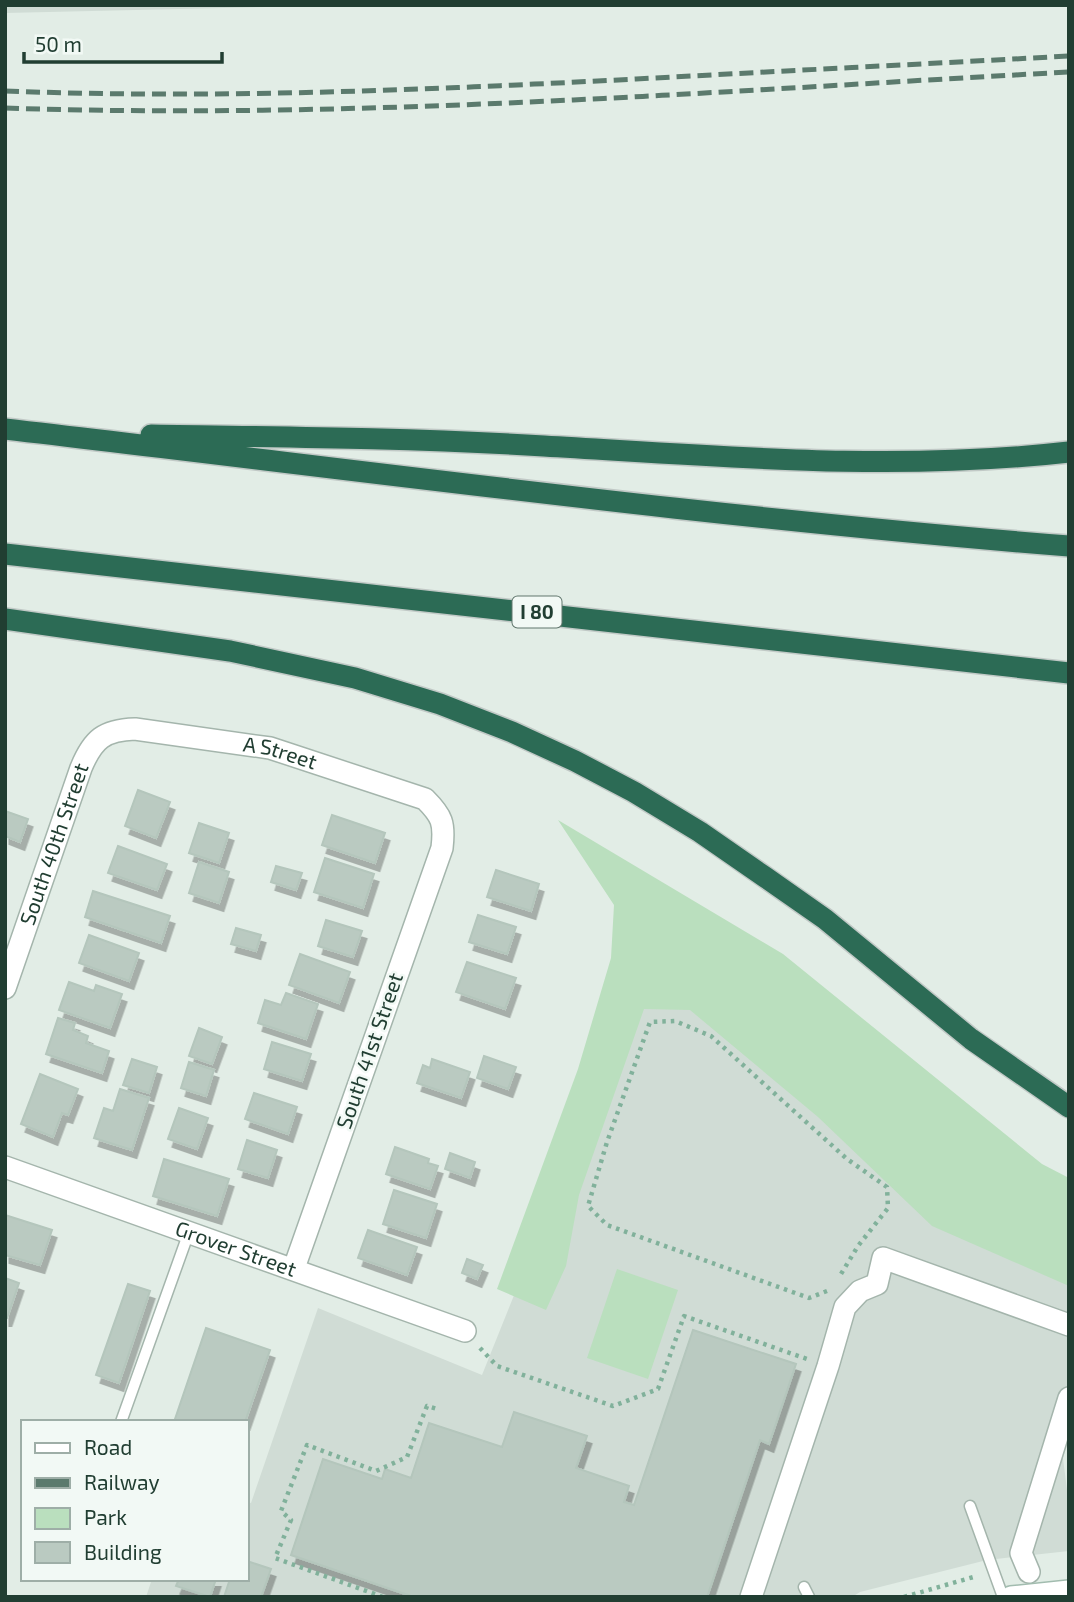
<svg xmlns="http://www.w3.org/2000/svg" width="1074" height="1602" font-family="'Exo 2',sans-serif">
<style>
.built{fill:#d0dcd5}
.green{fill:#badfbe}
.building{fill:#bacac1;stroke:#b4c6bc;stroke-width:2;filter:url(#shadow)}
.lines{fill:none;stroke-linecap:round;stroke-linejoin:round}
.lane-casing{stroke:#a4b5ac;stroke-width:13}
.street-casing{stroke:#a4b5ac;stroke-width:24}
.secondary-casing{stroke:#a2bcaf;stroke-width:24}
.highway-casing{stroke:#c1c9c6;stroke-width:24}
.path{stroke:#81b19b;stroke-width:4.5;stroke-dasharray:3.5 5;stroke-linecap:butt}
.lane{stroke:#fff;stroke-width:10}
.street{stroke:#fff;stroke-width:21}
.secondary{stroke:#fff;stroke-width:21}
.highway{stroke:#2c6b55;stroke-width:21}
.rail{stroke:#5b7a6d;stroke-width:5;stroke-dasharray:14 7;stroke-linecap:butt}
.labels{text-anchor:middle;stroke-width:5;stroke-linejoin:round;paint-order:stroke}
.shield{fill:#f2f9f5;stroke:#60766c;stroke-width:2}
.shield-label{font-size:19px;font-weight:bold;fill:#213e32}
.street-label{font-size:21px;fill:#213e32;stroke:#f2f9f5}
</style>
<defs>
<filter id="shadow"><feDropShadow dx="4.5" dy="8" stdDeviation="0" flood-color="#0004"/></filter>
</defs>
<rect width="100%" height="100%" fill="#e2ede6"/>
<path class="built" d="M 5,5 L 357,5 L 5,13 Z
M 645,969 L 1069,1281 L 1069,1430 L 1062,1451 L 1069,1505 L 1069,1551 L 987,1560 L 860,1592 L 852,1597 L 146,1597 L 152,1579 L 247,1579 L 247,1502 L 251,1503 L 318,1308 L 482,1375 Z"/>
<path class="green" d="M 558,820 L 783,954 L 1042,1164 L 1069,1178 L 1069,1286 L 932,1226 L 818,1117 L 690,1010 L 644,1009 L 579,1195 L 566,1266 L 546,1310 L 497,1289 L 578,1069 L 611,958 L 614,905 Z
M 617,1269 L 678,1290 L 648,1379 L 587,1358 Z"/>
<path class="building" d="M 138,790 L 170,802 L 156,838 L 125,826 Z
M 5,811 L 28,819 L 20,842 L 5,836 Z
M 332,815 L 385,833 L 375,863 L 322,845 Z
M 199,823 L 229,833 L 219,863 L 189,853 Z
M 118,846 L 167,864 L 157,890 L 108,873 Z
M 325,858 L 374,874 L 363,908 L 314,892 Z
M 199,862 L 229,872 L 219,903 L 189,893 Z
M 276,866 L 302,873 L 296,890 L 271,882 Z
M 496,870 L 539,884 L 531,911 L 487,897 Z
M 93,891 L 170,916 L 161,943 L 85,917 Z
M 478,915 L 516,927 L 507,954 L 469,942 Z
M 326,920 L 362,931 L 353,957 L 318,946 Z
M 236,928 L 261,935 L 256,951 L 231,944 Z
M 89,935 L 139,953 L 129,981 L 79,963 Z
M 300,954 L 350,972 L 339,1003 L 289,985 Z
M 467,962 L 516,978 L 505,1009 L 456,992 Z
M 69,982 L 94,991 L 96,985 L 122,994 L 110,1028 L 59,1010 Z
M 286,993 L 318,1004 L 306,1039 L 258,1023 L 265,1000 L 281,1005 Z
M 58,1018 L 75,1023 L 73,1030 L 88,1036 L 86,1043 L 109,1051 L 102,1073 L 46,1054 Z
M 199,1028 L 222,1037 L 212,1064 L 189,1056 Z
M 272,1042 L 311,1054 L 302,1081 L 264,1069 Z
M 484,1056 L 516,1067 L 508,1089 L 477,1078 Z
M 132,1059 L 157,1067 L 149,1093 L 123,1085 Z
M 432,1059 L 470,1072 L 461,1098 L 417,1083 L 423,1065 L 430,1068 Z
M 189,1062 L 214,1070 L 206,1096 L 181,1088 Z
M 40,1074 L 78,1089 L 68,1115 L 62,1113 L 53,1137 L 21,1124 Z
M 120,1089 L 149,1098 L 132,1150 L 94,1138 L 104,1108 L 113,1111 Z
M 254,1093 L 297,1107 L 288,1134 L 245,1119 Z
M 179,1108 L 208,1118 L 197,1149 L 168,1139 Z
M 247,1140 L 277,1150 L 268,1178 L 238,1169 Z
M 395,1147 L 429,1159 L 428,1163 L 438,1166 L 430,1189 L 386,1174 Z
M 450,1153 L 475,1162 L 470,1178 L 445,1169 Z
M 164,1159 L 229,1179 L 217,1216 L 153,1196 Z
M 394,1190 L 437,1204 L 426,1238 L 383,1224 Z
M 5,1215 L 52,1230 L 40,1265 L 5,1255 Z
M 368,1230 L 417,1247 L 407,1275 L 358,1258 Z
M 467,1259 L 483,1265 L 477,1279 L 462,1273 Z
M 5,1278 L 19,1283 L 7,1318 L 5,1318 Z
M 128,1284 L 150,1291 L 119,1383 L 96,1375 Z
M 206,1328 L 270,1350 L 245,1422 L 174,1422 Z
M 693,1330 L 796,1364 L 769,1444 L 760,1440 L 707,1597 L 414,1597 L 291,1555 L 323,1459 L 382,1479 L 385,1469 L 411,1478 L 429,1423 L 502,1447 L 514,1412 L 587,1436 L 576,1468 L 629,1486 L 624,1502 L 634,1505 Z
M 247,1561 L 271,1569 L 261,1597 L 224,1597 L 230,1579 L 247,1579 Z
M 179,1579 L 216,1579 L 210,1597 L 176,1586 Z"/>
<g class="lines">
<g class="lane-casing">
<path id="lane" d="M 121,1422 L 189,1232
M 970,1506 L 1003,1597
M 804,1587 L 809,1597"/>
</g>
<g class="street-casing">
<g id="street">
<path id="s1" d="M 5,988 L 81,768 C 93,739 104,730 135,729 L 270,748 L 425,799 C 442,816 445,823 442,848 L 294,1268"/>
<path id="s2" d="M 5,1167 L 465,1331"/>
<path d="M 1029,1572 L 1021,1553 L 1069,1398"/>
<path d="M 751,1597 L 828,1366 L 845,1307 L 860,1291 L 877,1284 L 883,1258 L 1069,1325"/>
</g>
</g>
<g class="secondary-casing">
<path id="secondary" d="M 1011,1597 L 1069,1591"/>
</g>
<g class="highway-casing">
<path id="highway" d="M 5,429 C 360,470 713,518 1069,546
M 151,435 C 282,437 413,438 544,446 C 719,456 894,472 1069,452
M 5,554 L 1069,673
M 5,619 L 230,651 L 355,678 L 440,704 L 512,732 L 575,761 L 634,792 L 700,832 L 765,877 L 825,919 L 971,1039 L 1069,1107"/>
</g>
<path class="path" d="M 827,1291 L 809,1298 L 607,1225 L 588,1206 L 607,1142 L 650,1022 L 675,1021 L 711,1036 L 847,1159 L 887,1187 L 888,1208 L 858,1246 L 841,1274
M 480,1348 L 497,1366 L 613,1406 L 658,1389 L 684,1316 L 807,1359
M 383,1597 L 275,1558 L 291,1520 L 281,1511 L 307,1445 L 376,1471 L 407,1457 L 427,1406 L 437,1409
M 904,1597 L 977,1576"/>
<use href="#lane" class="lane"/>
<use href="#street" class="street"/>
<use href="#secondary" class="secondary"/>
<use href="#highway" class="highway"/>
<path class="rail" d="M 5,91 C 216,99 426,90 636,79 C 780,71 925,64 1069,56
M 5,108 C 360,120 715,91 1069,72"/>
</g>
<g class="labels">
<rect class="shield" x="512.5" y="596.5" width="49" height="31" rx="5"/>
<g class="shield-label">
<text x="537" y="619">I 80</text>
</g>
<g class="street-label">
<text dy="7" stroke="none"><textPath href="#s1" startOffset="452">A Street</textPath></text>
<text dy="7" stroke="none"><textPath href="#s1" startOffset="152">South 40th Street</textPath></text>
<text transform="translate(370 1051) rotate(-71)" y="7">South 41st Street</text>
<text dy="7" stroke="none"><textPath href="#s2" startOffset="245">Grover Street</textPath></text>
</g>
</g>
<rect width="1074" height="1602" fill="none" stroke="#213e32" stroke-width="14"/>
<rect x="21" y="1420" width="228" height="161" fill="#f2f9f5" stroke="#9eaea7" stroke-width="2"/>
<rect x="35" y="1443" width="35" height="10" fill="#ffffff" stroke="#9eaea7" stroke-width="2"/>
<text x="84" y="1455" font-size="21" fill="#213e32">Road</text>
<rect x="35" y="1478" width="35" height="10" fill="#5b7a6d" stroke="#9eaea7" stroke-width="2"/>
<text x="84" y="1490" font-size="21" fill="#213e32">Railway</text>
<rect x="35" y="1508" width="35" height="21" fill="#badfbe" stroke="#9eaea7" stroke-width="2"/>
<text x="84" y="1525" font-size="21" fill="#213e32">Park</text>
<rect x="35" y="1542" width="35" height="21" fill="#bacac1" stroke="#9eaea7" stroke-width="2"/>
<text x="84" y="1560" font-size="21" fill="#213e32">Building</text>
<path d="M24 52v10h198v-10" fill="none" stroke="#213e32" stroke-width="3.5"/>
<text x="35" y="52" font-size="21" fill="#213e32" stroke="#f2f9f5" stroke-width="5" paint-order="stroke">50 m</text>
</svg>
